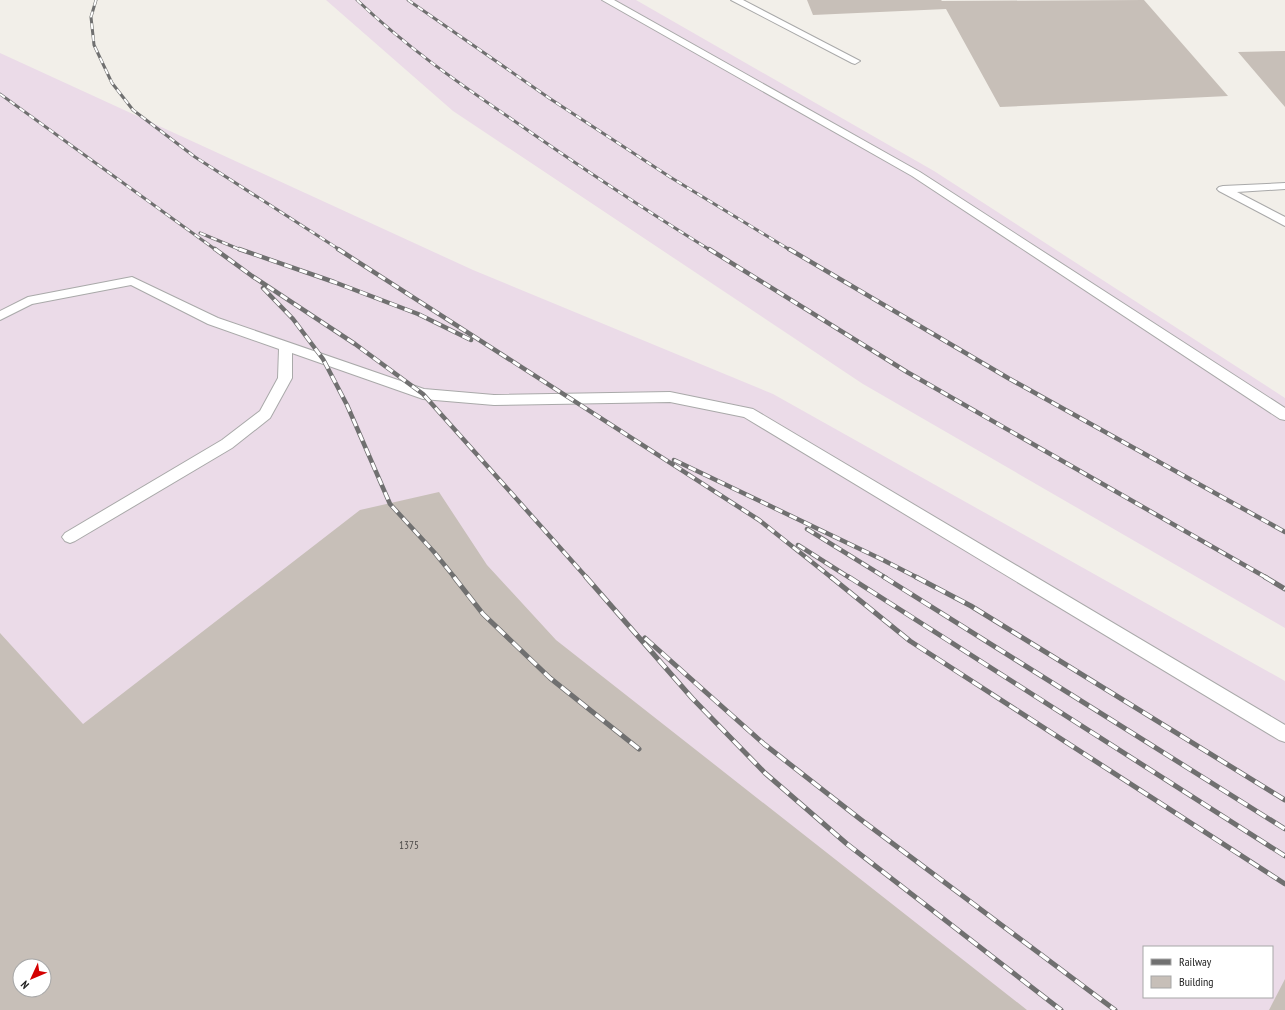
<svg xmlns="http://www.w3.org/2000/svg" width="1285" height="1010" font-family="'PT Sans Narrow',sans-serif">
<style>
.industrial{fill:#ebdbe8;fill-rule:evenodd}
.building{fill:#c7bfb8;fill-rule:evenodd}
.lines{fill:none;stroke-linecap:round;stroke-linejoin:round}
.lane-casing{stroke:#a9a9a9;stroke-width:2}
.lane{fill:#fff;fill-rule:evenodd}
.rail-far2-casing{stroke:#707070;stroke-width:3}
.rail-far1-casing{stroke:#707070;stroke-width:4.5}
.rail-casing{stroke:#707070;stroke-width:5}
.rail-far2{stroke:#fff;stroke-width:2;stroke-dasharray:6;stroke-linecap:butt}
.rail-far1{stroke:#fff;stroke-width:3;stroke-dasharray:8;stroke-linecap:butt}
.rail{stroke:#fff;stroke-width:3.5;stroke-dasharray:11;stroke-linecap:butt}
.labels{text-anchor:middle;stroke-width:3;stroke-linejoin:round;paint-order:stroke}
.near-number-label{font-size:11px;fill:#4b4948}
</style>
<rect width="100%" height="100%" fill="#f2efe9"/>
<path class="industrial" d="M 326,0 L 636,0 L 934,171 L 1285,398 L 1285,628 L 863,384 L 453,111 Z
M 0,53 L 473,270 L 773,394 L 1285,681 L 1285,1010 L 0,1010 ZM 1144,947 L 1272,947 L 1272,997 L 1144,997 ZM 20,966 L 44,966 L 44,990 L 20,990 Z"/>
<path class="building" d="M 807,0 L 941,0 L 942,1 L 1144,0 L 1228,96 L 1000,107 L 946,9 L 813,15 Z
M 1285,51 L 1285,107 L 1238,52 Z
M 439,492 L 487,565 L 556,640 L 1027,1010 L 0,1010 L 0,633 L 83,724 L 360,510 ZM 20,966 L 44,966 L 44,990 L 20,990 Z
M 1285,979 L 1285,1010 L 1269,1010 Z"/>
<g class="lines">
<g class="lane-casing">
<path id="lane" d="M 602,0 L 614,0 L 920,172 L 1285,408 L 1285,420 L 1280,419 L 912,176 Z
M 731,0 L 743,0 L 860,61 L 855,64 L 852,63 Z
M 1285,183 L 1285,189 L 1237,192 L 1285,217 L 1285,226 L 1219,191 L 1217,189 L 1219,187 L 1223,186 Z
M 132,277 L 218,318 L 424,389 L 494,395 L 670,392 L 753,409 L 1285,725 L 1285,742 L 1279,740 L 744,417 L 670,402 L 494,405 L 423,399 L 292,353 L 292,378 L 270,418 L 232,448 L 75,541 L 70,543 L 65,541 L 62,537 L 65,533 L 222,440 L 260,411 L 278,378 L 279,349 L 208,324 L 131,285 L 32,304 L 0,320 L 0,311 L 28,297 Z"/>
</g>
<use href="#lane" class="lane"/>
<g class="rail-far2-casing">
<path id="rail-far2" d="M 96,0 L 91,17 L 94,45 L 112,83 L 133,110 L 195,157 L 340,250
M 357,0 C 404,45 457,82 510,118 C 576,164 642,208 710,250
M 408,0 L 549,98 L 670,177 L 790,250
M 0,94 L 216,250
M 200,233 L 241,250"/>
</g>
<g class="rail-far1-casing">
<path id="rail-far1" d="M 215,249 L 252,276 L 355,344 L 423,394 L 587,578
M 239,249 L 334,282 L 418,314 L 471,340
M 338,249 L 759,520 L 832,578
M 709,249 L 907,372 L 1267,578
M 789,249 L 1008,378 L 1285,532
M 263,288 L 293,319 L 323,359 L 347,405 L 390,504 L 434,552 L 455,578
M 674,460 L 883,560 L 918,578
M 807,529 L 886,578
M 798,545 L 850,578"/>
</g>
<g class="rail-casing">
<path id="rail" d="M 454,577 L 483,614 L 550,678 L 639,749
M 586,577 L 692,698 L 765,773 L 847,844 L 1061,1010
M 831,577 L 910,641 L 1285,884
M 849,577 L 1285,856
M 884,577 L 1285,829
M 916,577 L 971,606 L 1285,800
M 1265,577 L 1285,589
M 645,638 L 764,744 L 860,819 L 1115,1010"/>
</g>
<use href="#rail-far2" class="rail-far2"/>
<use href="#rail-far1" class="rail-far1"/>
<use href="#rail" class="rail"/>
</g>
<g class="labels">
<g class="near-number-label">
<text x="409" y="849">1375</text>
</g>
</g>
<rect x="1143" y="946" width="130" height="52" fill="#ffffff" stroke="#a7a7a7"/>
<rect x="1151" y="959" width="20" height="6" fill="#707070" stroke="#a7a7a7"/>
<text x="1179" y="966" font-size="12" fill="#222222">Railway</text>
<rect x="1151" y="976" width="20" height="12" fill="#c7bfb8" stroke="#a7a7a7"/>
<text x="1179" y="986" font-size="12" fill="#222222">Building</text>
<g transform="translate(32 978) rotate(226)"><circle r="19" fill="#ffffff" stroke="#a7a7a7"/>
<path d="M0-3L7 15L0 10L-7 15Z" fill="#d40000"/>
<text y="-6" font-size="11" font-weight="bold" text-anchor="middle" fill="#222222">N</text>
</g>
</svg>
